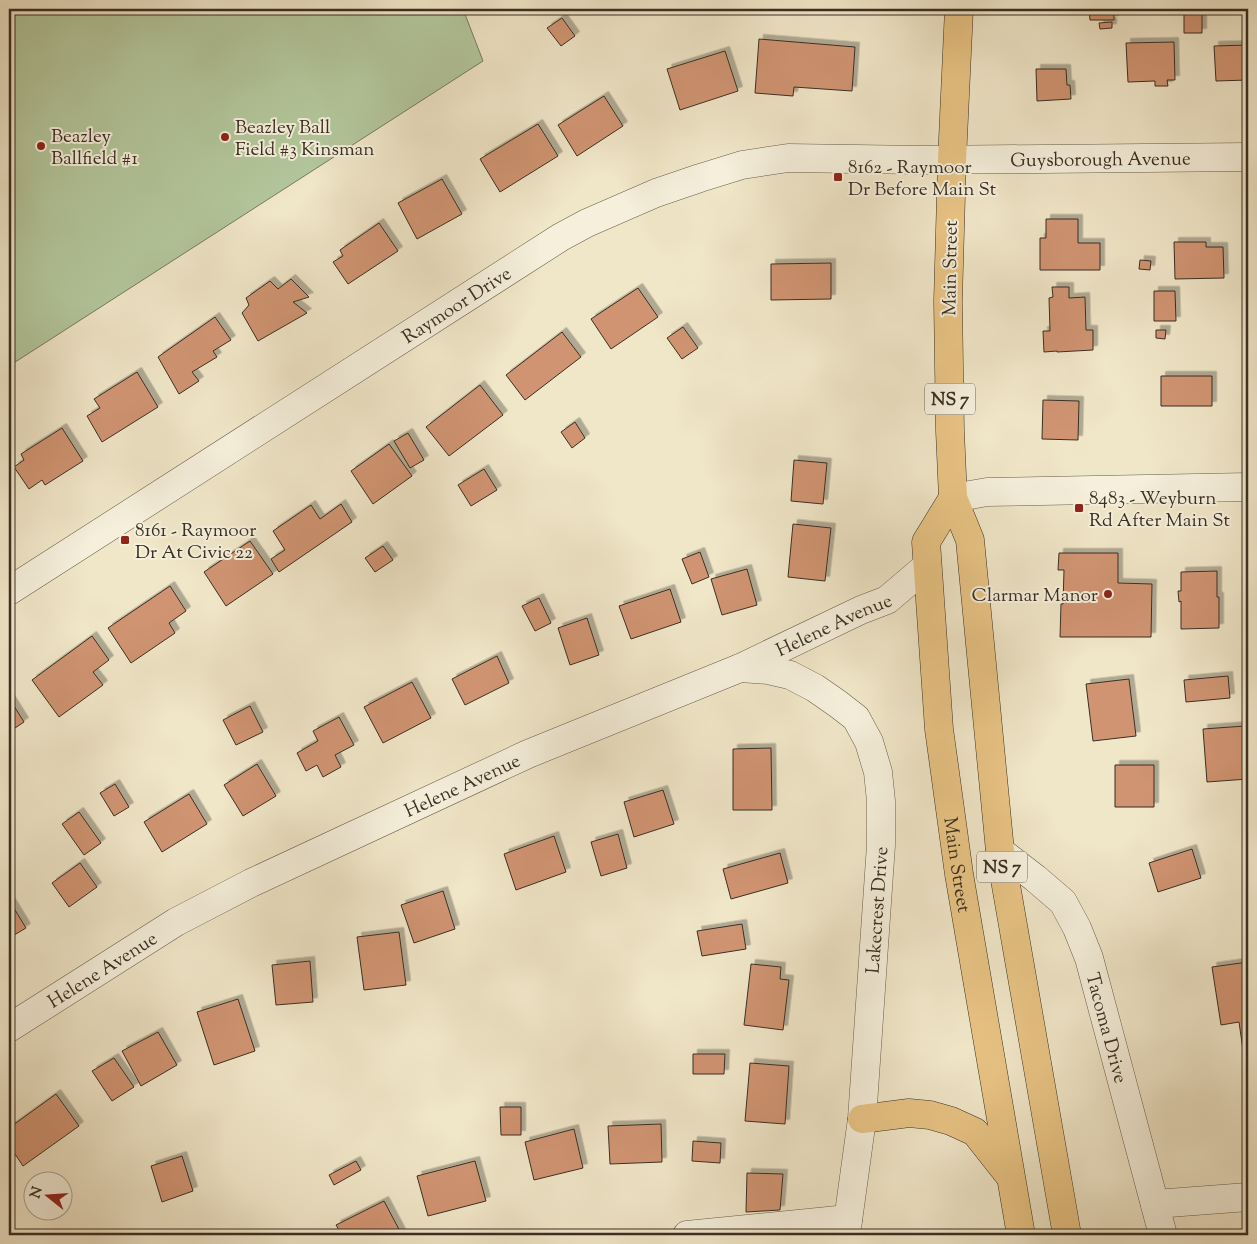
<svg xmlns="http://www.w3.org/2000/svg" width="1257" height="1244" font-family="'Sorts Mill Goudy',serif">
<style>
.green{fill:#b3c69b;stroke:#767a5f}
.building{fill:#d09472;stroke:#3a2f23;filter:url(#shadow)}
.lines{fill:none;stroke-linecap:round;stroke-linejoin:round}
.minor-casing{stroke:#685d4c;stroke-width:29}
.primary-casing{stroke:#3a2f23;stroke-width:29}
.minor{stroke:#f5efdb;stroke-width:28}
.primary{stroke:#e8c384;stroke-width:28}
.poi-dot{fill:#8f2418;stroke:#f5efdb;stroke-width:2}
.labels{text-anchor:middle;stroke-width:4;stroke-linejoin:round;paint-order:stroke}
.shield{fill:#f5efdb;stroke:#72695a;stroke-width:1}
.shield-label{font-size:18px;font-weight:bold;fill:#3a2f23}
.poi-label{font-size:19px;fill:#3a2f23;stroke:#f5efdb;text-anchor:start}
.street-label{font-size:19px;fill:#3a2f23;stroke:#f5efdb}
</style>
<defs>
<filter id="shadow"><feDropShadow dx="4.5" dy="-4.5" stdDeviation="0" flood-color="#0004"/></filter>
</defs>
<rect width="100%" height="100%" fill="#f0e6c8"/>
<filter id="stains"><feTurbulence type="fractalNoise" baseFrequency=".004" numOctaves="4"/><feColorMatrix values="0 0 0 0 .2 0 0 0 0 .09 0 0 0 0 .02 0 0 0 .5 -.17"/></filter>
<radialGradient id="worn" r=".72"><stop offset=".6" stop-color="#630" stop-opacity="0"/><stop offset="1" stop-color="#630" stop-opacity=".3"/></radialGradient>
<path class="green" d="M 9,9 L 463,9 L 483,61 L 9,366 Z"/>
<path class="building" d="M 1089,9 L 1114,9 L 1114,20 L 1090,20 Z
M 1184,9 L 1202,9 L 1202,33 L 1184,33 Z
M 562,18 L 575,36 L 561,46 L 547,28 Z
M 1112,22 L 1112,28 L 1100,29 L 1099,23 Z
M 759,39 L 855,47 L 852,91 L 794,87 L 793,96 L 755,93 Z
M 1174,42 L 1175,80 L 1167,80 L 1168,86 L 1155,86 L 1155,81 L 1128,82 L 1126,43 Z
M 1248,45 L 1248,80 L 1216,81 L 1214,46 Z
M 725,51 L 738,91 L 680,110 L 667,69 Z
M 1036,69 L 1066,69 L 1067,85 L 1070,85 L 1071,99 L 1037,101 Z
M 604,96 L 623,126 L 577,156 L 558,125 Z
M 538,124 L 558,156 L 500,192 L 480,159 Z
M 442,179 L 462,214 L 417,239 L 398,203 Z
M 1046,219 L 1078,219 L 1078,243 L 1100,243 L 1100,270 L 1040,270 L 1040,238 L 1046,238 Z
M 379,223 L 398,251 L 348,284 L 333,262 L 343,256 L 340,250 Z
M 1174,242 L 1206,242 L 1206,247 L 1223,247 L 1224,278 L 1175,279 Z
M 1140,260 L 1151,261 L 1150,270 L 1139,269 Z
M 831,263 L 831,299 L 771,300 L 771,264 Z
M 291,279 L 309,297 L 293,302 L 307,313 L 258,341 L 242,313 L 249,305 L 246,298 L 270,281 L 278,289 Z
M 1052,287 L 1069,287 L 1069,298 L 1085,297 L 1086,330 L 1093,330 L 1093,350 L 1057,352 L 1057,351 L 1044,352 L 1043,331 L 1050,331 L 1049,298 L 1053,297 Z
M 638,288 L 658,317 L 611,349 L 591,319 Z
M 1154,291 L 1175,291 L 1176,321 L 1154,321 Z
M 215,317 L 231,340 L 213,351 L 217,357 L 192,372 L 199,381 L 179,394 L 158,357 Z
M 683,327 L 698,348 L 682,359 L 667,338 Z
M 1156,330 L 1166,330 L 1165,339 L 1156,338 Z
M 562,332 L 581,357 L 525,400 L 506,375 Z
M 137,372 L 158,407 L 102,442 L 87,416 L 100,408 L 94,399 Z
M 1161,376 L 1212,376 L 1212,406 L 1161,406 Z
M 480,385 L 503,415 L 449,456 L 426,427 Z
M 1043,400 L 1079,401 L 1078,440 L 1042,439 Z
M 575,422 L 585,438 L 572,448 L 561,432 Z
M 62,428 L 83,461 L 45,485 L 42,480 L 29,489 L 14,467 L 24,460 L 21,454 Z
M 408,433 L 424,460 L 410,468 L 394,441 Z
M 389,444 L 412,476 L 373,504 L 351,471 Z
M 794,460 L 827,463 L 823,504 L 791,501 Z
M 484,469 L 497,490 L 471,506 L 458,485 Z
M 341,504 L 352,522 L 279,572 L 271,559 L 285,550 L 273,531 L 311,505 L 320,519 Z
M 793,524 L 831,528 L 825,581 L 788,577 Z
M 250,541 L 273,574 L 226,606 L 204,572 Z
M 383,546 L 393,560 L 375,572 L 365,558 Z
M 700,552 L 709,577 L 692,584 L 682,559 Z
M 1059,553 L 1118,553 L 1118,583 L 1152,584 L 1151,637 L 1060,637 L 1061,604 L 1063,604 L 1064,570 L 1058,570 Z
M 747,569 L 757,605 L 722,615 L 711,579 Z
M 1217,571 L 1217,597 L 1219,597 L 1219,628 L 1181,629 L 1181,601 L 1179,602 L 1178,591 L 1181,591 L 1181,572 Z
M 170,586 L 186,611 L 169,623 L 175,633 L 131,663 L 108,628 Z
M 670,589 L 681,622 L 631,639 L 619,606 Z
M 539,598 L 551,623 L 535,631 L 522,606 Z
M 587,618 L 599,655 L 570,665 L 558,628 Z
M 92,636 L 109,660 L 93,672 L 103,685 L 59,717 L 32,680 Z
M 497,656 L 509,683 L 465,705 L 452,679 Z
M 1228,676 L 1230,698 L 1186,702 L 1184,680 Z
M 1129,679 L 1136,736 L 1093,741 L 1086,684 Z
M 412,682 L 431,718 L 383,743 L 364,707 Z
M 9,698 L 24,722 L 9,732 Z
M 250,706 L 263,732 L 236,745 L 223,720 Z
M 339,717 L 354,745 L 335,755 L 341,767 L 323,777 L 317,765 L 306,771 L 297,753 L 318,741 L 313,731 Z
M 1245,726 L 1248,779 L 1207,782 L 1203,729 Z
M 771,748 L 772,810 L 733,810 L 733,749 Z
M 257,764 L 276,796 L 243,816 L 224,785 Z
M 1115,765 L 1154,765 L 1154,807 L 1115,807 Z
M 115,784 L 129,807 L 114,816 L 100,793 Z
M 663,790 L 674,824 L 634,837 L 624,802 Z
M 189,794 L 207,824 L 162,852 L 144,822 Z
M 79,812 L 101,843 L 84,855 L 62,824 Z
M 618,834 L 627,868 L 601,876 L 591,842 Z
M 554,836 L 566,872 L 516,890 L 504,854 Z
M 1192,849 L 1201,878 L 1158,892 L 1149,863 Z
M 780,853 L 788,883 L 731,899 L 723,869 Z
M 80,863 L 97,887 L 69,907 L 52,883 Z
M 443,891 L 455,929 L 414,943 L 401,905 Z
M 9,900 L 26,928 L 9,938 Z
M 742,924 L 746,949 L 702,956 L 697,931 Z
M 399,932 L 406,985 L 364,990 L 357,937 Z
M 310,961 L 313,1002 L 276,1005 L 272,965 Z
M 1248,962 L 1248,1085 L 1239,1022 L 1221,1025 L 1212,967 Z
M 751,964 L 781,967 L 780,979 L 789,980 L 783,1030 L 744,1025 Z
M 238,999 L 255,1051 L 214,1065 L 197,1012 Z
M 158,1032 L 177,1065 L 141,1086 L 122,1051 Z
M 693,1054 L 725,1054 L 724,1074 L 693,1074 Z
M 114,1058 L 134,1087 L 112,1101 L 92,1071 Z
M 750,1063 L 789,1066 L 785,1124 L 745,1121 Z
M 56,1094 L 79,1126 L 23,1166 L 9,1145 L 9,1128 Z
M 500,1107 L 521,1107 L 521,1135 L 501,1135 Z
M 661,1124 L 662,1162 L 610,1164 L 608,1126 Z
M 574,1129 L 583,1168 L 534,1180 L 525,1142 Z
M 693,1141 L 721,1143 L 720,1163 L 692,1161 Z
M 182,1156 L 193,1191 L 162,1202 L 151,1166 Z
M 356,1161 L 361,1170 L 334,1185 L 329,1175 Z
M 475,1161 L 486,1201 L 428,1216 L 417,1176 Z
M 747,1173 L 783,1174 L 780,1210 L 746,1212 Z
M 384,1201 L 402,1235 L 342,1235 L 336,1225 Z"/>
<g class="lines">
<g class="minor-casing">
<g id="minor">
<path d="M 953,498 L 987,492 L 1248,487"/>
<path id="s1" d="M 9,591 L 561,237 L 587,223 L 656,193 L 700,178 L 742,165 L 788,158 L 923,160 L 1248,157"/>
<path d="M 740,668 L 768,670 L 790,675 L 815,688 L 838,704 L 856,718 L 869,742 L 878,772 L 881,801 L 881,845 L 862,1119 L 846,1235"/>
<path id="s2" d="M 1000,851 L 1035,878 L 1063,902 L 1077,928 L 1089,958 L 1163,1235"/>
<path id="s3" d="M 9,1028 L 176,922 L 251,883 L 528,754 L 740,668 L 861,610 L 887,600 L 927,566"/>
<path d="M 1155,1204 L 1248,1197"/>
<path d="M 687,1235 L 848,1219"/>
</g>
</g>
<g class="primary-casing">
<g id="primary">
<path d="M 959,9 L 952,160 L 948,301 L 950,431 L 953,498 L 970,540 L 1000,851 L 1067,1235"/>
<path id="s4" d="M 953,498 L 926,542 L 939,729 L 959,874 L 1021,1235"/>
<path d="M 862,1119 L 909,1113 L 930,1115 L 951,1121 L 975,1132 L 1009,1175"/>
</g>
</g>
<use href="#minor" class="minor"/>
<use href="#primary" class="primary"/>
</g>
<g class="poi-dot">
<circle cx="225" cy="137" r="5"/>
<circle cx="41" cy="146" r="5"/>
<rect x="833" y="172" width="10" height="10" rx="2.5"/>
<rect x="1074" y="503" width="10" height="10" rx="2.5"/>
<rect x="120" y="535" width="10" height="10" rx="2.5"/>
<circle cx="1108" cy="594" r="5"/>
</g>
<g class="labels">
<g class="shield">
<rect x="925" y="383.5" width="50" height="31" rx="4"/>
<rect x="977" y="851.5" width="50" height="31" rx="4"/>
</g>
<g class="shield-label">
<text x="950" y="405">NS 7</text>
<text x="1002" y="873">NS 7</text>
</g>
<g class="poi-label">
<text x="235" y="133">Beazley Ball<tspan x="235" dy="22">Field #3 Kinsman</tspan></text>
<text x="51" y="142">Beazley<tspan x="51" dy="22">Ballfield #1</tspan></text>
<text x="848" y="173">8162 - Raymoor<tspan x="848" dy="22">Dr Before Main St</tspan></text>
<text x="1089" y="504">8483 - Weyburn<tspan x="1089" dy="22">Rd After Main St</tspan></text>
<text x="135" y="536">8161 - Raymoor<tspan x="135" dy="22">Dr At Civic 22</tspan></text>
<text x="1098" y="601" text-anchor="end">Clarmar Manor</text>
</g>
<g class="street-label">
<text dy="7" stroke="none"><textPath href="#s1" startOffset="1210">Guysborough Avenue</textPath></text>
<text transform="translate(949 268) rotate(-89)" y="7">Main Street</text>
<text dy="7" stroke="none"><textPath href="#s1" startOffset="531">Raymoor Drive</textPath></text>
<text dy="7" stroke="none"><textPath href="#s3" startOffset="920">Helene Avenue</textPath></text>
<text dy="7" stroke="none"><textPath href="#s3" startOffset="515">Helene Avenue</textPath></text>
<text dy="7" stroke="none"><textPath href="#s4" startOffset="376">Main Street</textPath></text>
<text transform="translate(876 910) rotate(-86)" y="7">Lakecrest Drive</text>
<text dy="7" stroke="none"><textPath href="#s3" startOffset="110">Helene Avenue</textPath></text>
<text dy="7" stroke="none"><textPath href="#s2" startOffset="215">Tacoma Drive</textPath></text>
</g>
</g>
<rect width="1257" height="1244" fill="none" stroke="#f0e6c8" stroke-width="30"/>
<rect x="10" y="10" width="1237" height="1224" fill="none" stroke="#3a2f23" stroke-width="2.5"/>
<rect x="15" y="15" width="1227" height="1214" fill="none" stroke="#3a2f23"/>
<g transform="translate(48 1196) rotate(287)"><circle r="24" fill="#f5efdb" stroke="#aaa291"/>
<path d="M0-4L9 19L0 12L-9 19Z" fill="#8f2418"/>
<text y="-8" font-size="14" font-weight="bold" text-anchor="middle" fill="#3a2f23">N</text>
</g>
<rect width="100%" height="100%" filter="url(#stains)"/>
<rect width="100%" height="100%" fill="url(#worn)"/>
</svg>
